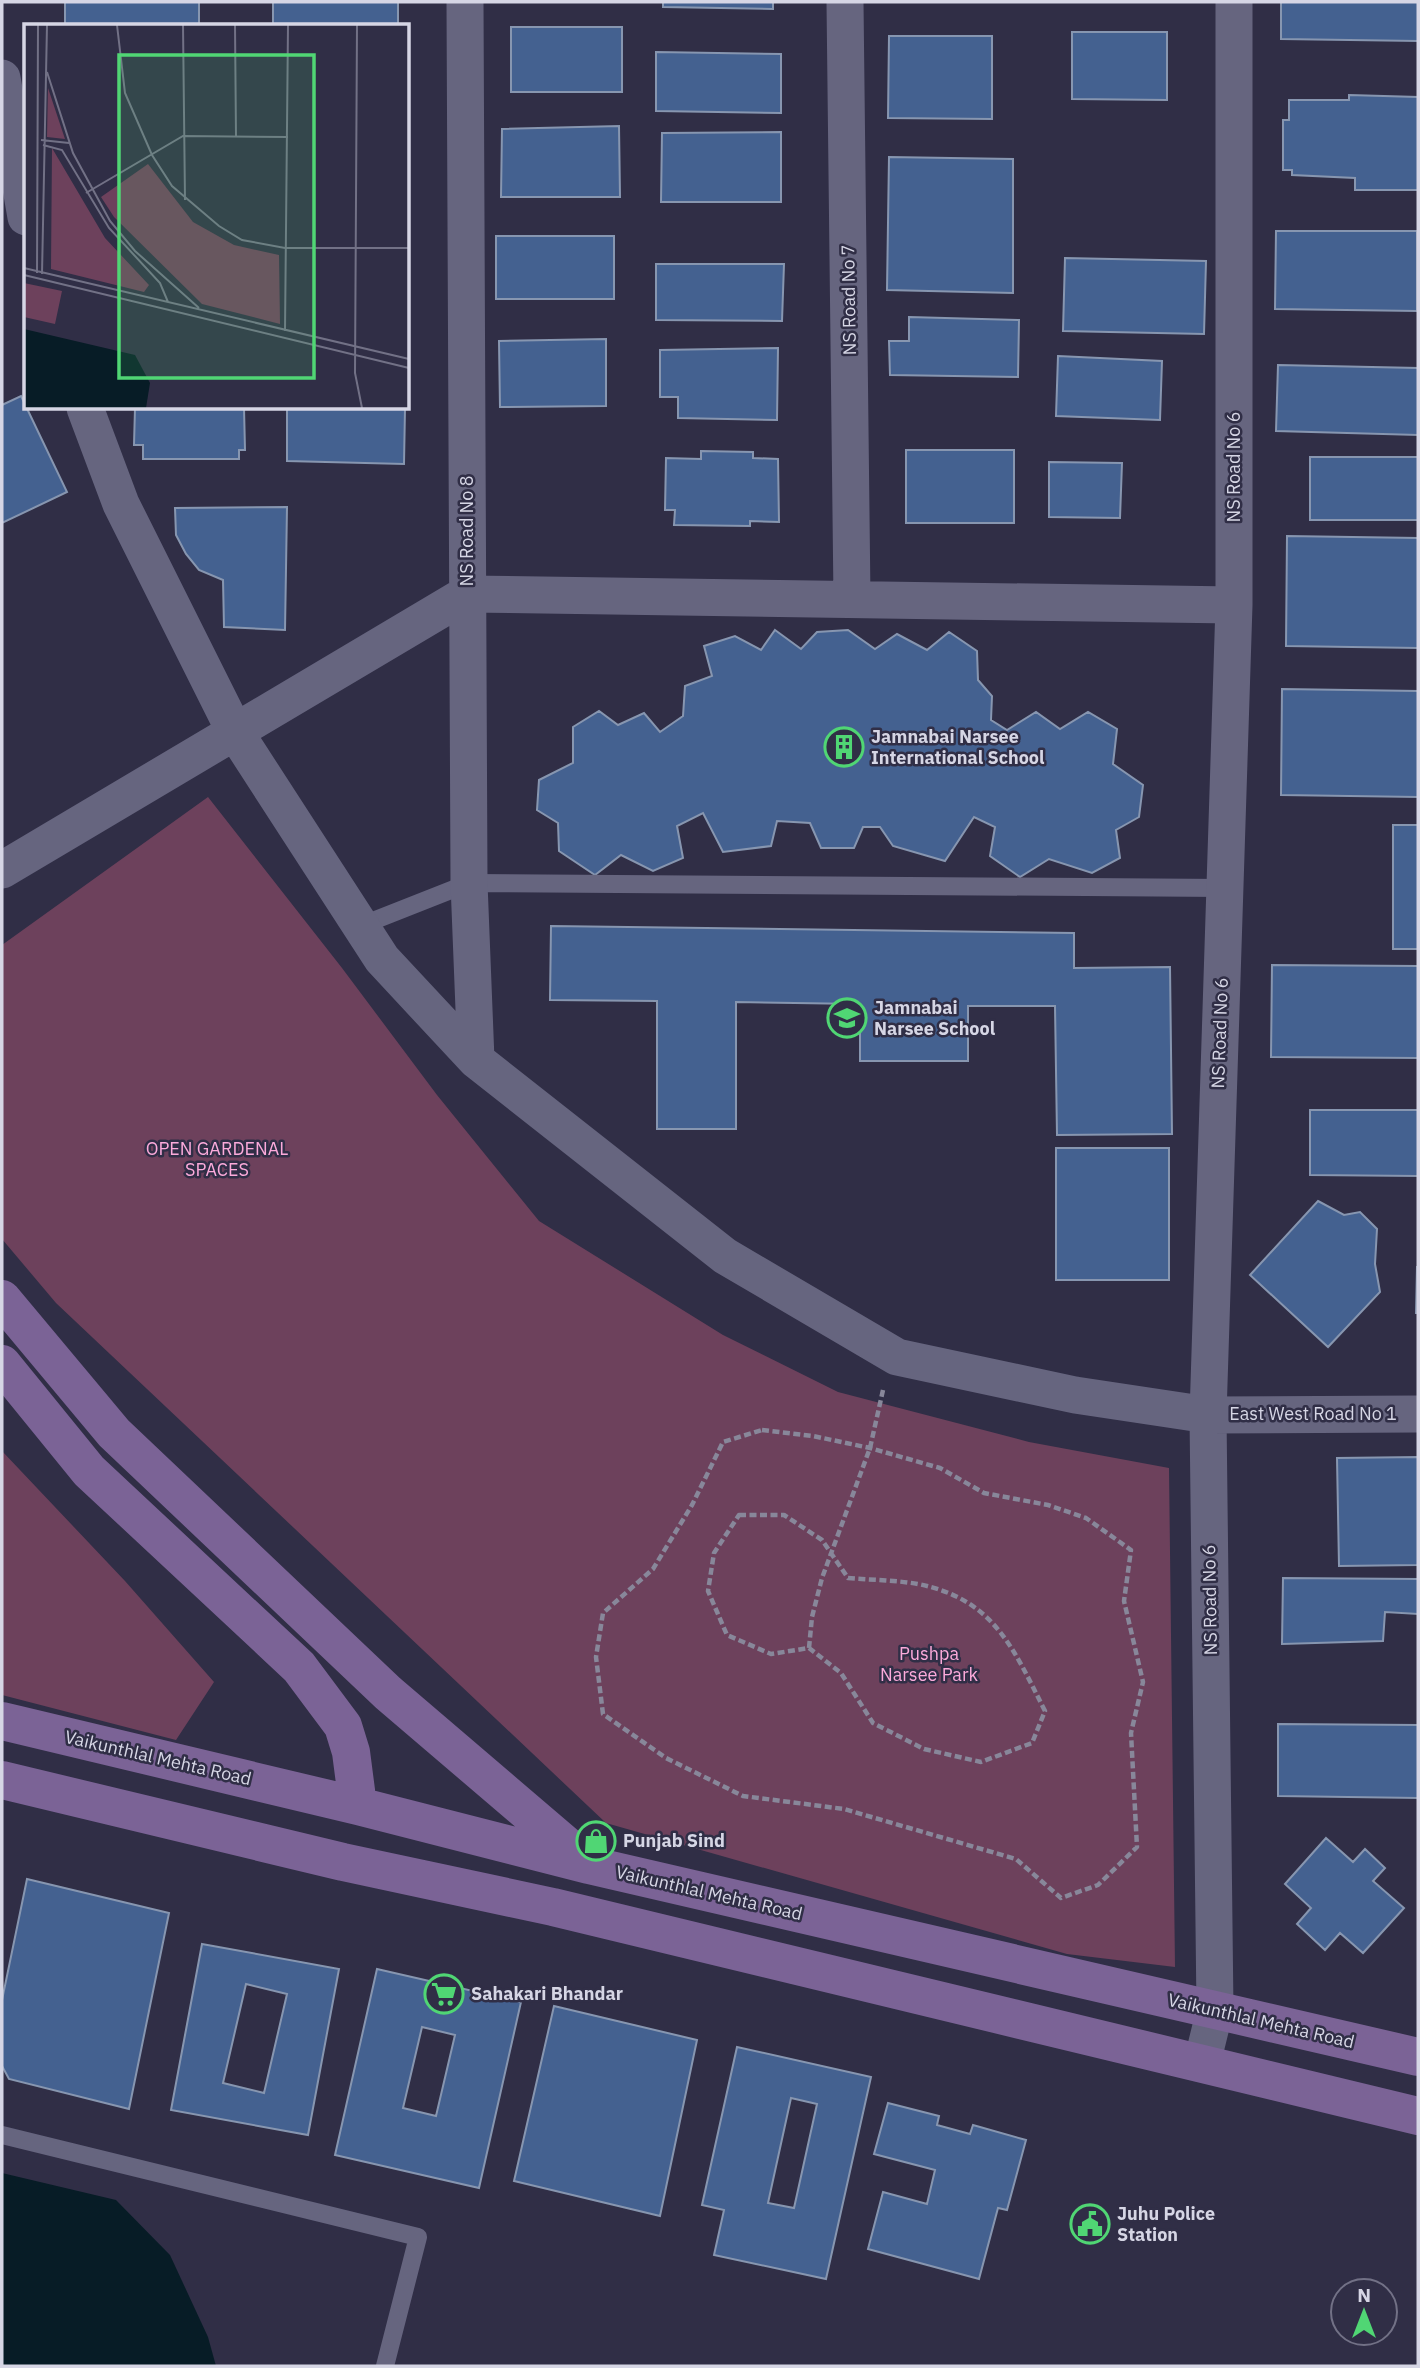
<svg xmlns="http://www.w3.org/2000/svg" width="1420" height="2368" font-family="'IBM Plex Sans',sans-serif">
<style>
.green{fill:#6d415c}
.water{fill:#071c26}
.building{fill:#446190;stroke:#8796b0;stroke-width:2;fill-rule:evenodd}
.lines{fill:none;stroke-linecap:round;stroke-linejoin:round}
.path{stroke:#88879a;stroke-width:4.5;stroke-dasharray:7 3.5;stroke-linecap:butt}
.lane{stroke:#66657f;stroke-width:18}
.street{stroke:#66657f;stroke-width:37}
.secondary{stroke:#7b6396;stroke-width:38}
.labels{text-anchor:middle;stroke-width:5;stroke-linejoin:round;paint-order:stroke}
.street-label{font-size:18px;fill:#d6d6e5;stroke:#302e46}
.poi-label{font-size:18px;font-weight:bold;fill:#d6d6e5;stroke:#302e46;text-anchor:start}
.park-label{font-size:18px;fill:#fcaadb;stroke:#302e46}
.inset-road{fill:none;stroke:#727186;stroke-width:2}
.view{fill:#50d674;fill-opacity:0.15;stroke:#50d674;stroke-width:3.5}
.inset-edge{fill:none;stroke:#d6d6e5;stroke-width:3.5}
</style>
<rect width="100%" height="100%" fill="#302e46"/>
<path class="green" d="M 208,797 L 342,968 L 437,1095 L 539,1221 L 723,1335 L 838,1392 L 1029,1442 L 1169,1468 L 1175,1967 L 1067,1954 L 606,1823 L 56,1303 L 2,1239 L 2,945 Z
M 2,1451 L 125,1581 L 214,1682 L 176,1740 L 2,1695 Z"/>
<path class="water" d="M 2,2173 L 116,2200 L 170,2255 L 208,2337 L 216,2366 L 2,2366 Z"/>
<path class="building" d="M 65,2 L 199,2 L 199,26 L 65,26 Z
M 273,2 L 398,2 L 398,26 L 273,26 Z
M 663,2 L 773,2 L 773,9 L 663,7 Z
M 1281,2 L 1418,2 L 1418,41 L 1281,39 Z
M 511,27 L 622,27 L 622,92 L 511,92 Z
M 1072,32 L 1167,32 L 1167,100 L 1072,99 Z
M 889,36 L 992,36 L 992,119 L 888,118 Z
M 656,52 L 781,54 L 781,113 L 656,111 Z
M 1349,95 L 1418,97 L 1418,190 L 1355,190 L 1355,178 L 1292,175 L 1292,170 L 1283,170 L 1283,120 L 1289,120 L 1289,100 L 1349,100 Z
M 619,126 L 620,197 L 501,197 L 502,129 Z
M 781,132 L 781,202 L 661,202 L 662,133 Z
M 889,157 L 1013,159 L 1013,293 L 887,290 Z
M 1276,231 L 1417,231 L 1417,311 L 1275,309 Z
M 496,236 L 614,236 L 614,299 L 496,299 Z
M 1065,258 L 1206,261 L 1204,334 L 1063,331 Z
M 656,264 L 784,264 L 782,321 L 656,320 Z
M 909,317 L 1019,320 L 1018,377 L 890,375 L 889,341 L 909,341 Z
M 606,339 L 606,406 L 500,407 L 499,341 Z
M 778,348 L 777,420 L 678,418 L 678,397 L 660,397 L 660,350 Z
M 1058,356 L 1162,361 L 1160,420 L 1056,416 Z
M 1278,365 L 1418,368 L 1418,435 L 1276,431 Z
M 21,396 L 67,492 L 2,523 L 2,405 Z
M 135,408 L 244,408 L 245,450 L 239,450 L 239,459 L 143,459 L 143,445 L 134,445 Z
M 287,408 L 405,408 L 404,464 L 287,461 Z
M 906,450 L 1014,450 L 1014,523 L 906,523 Z
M 701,451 L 753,452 L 753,458 L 778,459 L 779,522 L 750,521 L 750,526 L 674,525 L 675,510 L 665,510 L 666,458 L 701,459 Z
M 1310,457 L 1418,457 L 1418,520 L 1310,520 Z
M 1049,462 L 1122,463 L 1120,518 L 1049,517 Z
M 287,507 L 285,630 L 224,627 L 223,580 L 199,570 L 186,554 L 176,535 L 175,508 Z
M 1287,536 L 1418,538 L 1418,648 L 1286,646 Z
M 775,630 L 801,649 L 817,632 L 848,630 L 875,649 L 897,634 L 927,650 L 949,632 L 977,651 L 978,680 L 992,696 L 991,720 L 1007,730 L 1036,712 L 1060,729 L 1088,712 L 1117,729 L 1113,764 L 1143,785 L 1139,817 L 1116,830 L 1120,858 L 1092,873 L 1049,859 L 1020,877 L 990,856 L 995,827 L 974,817 L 945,861 L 893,846 L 880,827 L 863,827 L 854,848 L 821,848 L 810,823 L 777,821 L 771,846 L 723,852 L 703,813 L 677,826 L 683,858 L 653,871 L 621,855 L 595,875 L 559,851 L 558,823 L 537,810 L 539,780 L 573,763 L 573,727 L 599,711 L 618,725 L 644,713 L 660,732 L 683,716 L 685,686 L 712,676 L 704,646 L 735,636 L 761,650 Z
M 1282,689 L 1418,691 L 1418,797 L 1281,795 Z
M 1393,825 L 1418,825 L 1418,949 L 1393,949 Z
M 551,926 L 1074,933 L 1074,968 L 1170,967 L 1172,1134 L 1057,1135 L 1055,1006 L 968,1006 L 968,1061 L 860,1061 L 860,1004 L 736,1002 L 736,1129 L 657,1129 L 657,1001 L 550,1000 Z
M 1272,965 L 1418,966 L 1418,1058 L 1271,1057 Z
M 1310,1110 L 1418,1110 L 1418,1176 L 1310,1175 Z
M 1056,1148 L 1169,1148 L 1169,1280 L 1056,1280 Z
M 1318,1201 L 1344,1215 L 1360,1212 L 1377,1229 L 1375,1264 L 1380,1292 L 1328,1347 L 1250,1275 Z
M 1417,1267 L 1418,1267 L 1418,1313 L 1416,1313 Z
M 1418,1457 L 1418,1565 L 1339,1566 L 1337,1458 Z
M 1283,1578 L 1418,1579 L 1418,1614 L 1385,1612 L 1383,1641 L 1282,1644 Z
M 1278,1724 L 1418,1725 L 1418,1798 L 1278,1796 Z
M 1326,1838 L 1353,1862 L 1365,1849 L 1385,1868 L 1373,1881 L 1404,1908 L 1363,1953 L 1340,1933 L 1325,1950 L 1297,1924 L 1311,1908 L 1285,1884 Z
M 27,1879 L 169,1913 L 129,2109 L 9,2079 L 2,2066 L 2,2000 Z
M 202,1944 L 339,1969 L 308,2135 L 171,2110 ZM 246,1984 L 287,1994 L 264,2093 L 223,2083 Z
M 377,1969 L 521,2002 L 479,2188 L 335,2155 ZM 422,2027 L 455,2035 L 436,2116 L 403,2108 Z
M 554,2006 L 697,2040 L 660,2216 L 514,2181 Z
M 737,2047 L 871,2077 L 826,2279 L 714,2255 L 724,2210 L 702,2205 ZM 791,2098 L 817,2104 L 794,2208 L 768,2203 Z
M 888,2103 L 939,2116 L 937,2125 L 970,2134 L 973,2125 L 1026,2140 L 1007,2210 L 998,2208 L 979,2279 L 868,2249 L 883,2192 L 927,2204 L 935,2170 L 874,2154 Z"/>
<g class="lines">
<path class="path" d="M 762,1430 L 813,1436 L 870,1448 L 940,1468 L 984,1493 L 1048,1505 L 1086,1518 L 1131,1550 L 1124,1601 L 1143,1682 L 1131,1733 L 1137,1847 L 1098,1885 L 1061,1898 L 1016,1859 L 844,1809 L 743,1796 L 666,1758 L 603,1714 L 596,1657 L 603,1613 L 653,1569 L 692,1505 L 723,1442 Z
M 739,1515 L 784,1515 L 822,1540 L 848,1578 C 871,1580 895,1580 918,1584 C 994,1599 1013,1648 1045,1711 L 1032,1743 L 981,1762 L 924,1749 L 873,1723 L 841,1673 L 809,1648 L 771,1654 L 727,1635 L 708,1591 L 714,1553 Z
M 809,1648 L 812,1617 L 822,1578 L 870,1448 L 883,1390"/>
<path class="lane" d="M 360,926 L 469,883 L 1225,888
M 2,2135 L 418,2237 L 385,2366"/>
<path class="street" d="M 465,2 L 469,883 L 476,1060
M 845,2 L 852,599
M 2,78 L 26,217
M 85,408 L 121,504 L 235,732 L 382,959 L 476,1060 L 725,1256 L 897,1357 L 1075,1395 L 1208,1415 L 1418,1414
M 2,870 L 467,594 L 1234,605
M 1202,2063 L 1215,2010 L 1208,1415 L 1234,605 L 1234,2"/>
<path class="secondary" d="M 2,1299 L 114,1433 L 388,1693 L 581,1858
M 2,1364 L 89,1471 L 299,1667 L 343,1726 L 351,1752 L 358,1806
M 2,1721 L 358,1806 L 589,1865 L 1418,2057
M 2,1780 L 343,1862 L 553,1907 L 1418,2116"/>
</g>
<defs>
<g id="building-ring" transform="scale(2.0125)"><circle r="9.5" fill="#302e46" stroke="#50d674" stroke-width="1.5"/><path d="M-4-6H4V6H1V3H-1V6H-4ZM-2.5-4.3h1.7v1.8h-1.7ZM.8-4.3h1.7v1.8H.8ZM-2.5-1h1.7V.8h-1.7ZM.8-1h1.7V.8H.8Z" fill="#50d674"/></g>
<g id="school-ring" transform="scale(2.0125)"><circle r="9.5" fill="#302e46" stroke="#50d674" stroke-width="1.5"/><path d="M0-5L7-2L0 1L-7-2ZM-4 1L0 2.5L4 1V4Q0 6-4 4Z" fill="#50d674"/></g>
<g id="shop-ring" transform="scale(2.0125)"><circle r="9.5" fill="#302e46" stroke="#50d674" stroke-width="1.5"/><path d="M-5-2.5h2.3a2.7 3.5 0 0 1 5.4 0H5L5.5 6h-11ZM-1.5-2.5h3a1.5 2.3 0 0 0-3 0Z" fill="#50d674"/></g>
<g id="supermarket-ring" transform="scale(2.0125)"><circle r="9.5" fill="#302e46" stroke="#50d674" stroke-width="1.5"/><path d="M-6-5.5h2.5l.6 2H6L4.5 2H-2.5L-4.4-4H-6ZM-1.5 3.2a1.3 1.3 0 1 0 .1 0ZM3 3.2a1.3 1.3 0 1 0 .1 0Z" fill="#50d674"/></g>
<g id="civic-ring" transform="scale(2.0125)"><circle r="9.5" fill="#302e46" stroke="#50d674" stroke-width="1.5"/><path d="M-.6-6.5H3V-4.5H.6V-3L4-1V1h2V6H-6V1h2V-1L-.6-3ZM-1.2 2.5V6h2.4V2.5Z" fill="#50d674"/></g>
</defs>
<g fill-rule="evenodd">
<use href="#building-ring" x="844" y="747"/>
<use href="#school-ring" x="847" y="1018"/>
<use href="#shop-ring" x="596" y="1841"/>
<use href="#supermarket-ring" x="444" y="1994"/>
<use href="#civic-ring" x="1090" y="2224"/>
</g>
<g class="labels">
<g class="street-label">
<text transform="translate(849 300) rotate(-91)" y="6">NS Road No 7</text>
<text transform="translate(1234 467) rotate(-90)" y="6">NS Road No 6</text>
<text transform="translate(467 531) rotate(-90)" y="6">NS Road No 8</text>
<text transform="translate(1220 1033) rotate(-88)" y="6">NS Road No 6</text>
<text x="1313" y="1420">East West Road No 1</text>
<text transform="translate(1210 1600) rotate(-91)" y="6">NS Road No 6</text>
<text transform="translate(158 1758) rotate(13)" y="6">Vaikunthlal Mehta Road</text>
<text transform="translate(709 1893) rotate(13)" y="6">Vaikunthlal Mehta Road</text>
<text transform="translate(1261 2021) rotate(13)" y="6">Vaikunthlal Mehta Road</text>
</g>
<g class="poi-label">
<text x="871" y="743">Jamnabai Narsee<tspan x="871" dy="21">International School</tspan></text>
<text x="874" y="1014">Jamnabai<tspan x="874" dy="21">Narsee School</tspan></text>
<text x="623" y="1847">Punjab Sind</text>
<text x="471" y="2000">Sahakari Bhandar</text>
<text x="1117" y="2220">Juhu Police<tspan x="1117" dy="21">Station</tspan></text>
</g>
<g class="park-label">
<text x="217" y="1155">OPEN GARDENAL<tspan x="217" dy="21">SPACES</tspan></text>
<text x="929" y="1660">Pushpa<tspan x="929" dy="21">Narsee Park</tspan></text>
</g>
</g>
<g transform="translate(24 24)">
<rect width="385" height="385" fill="#302e46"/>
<path d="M 24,64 L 41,115 L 23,113 ZM 28,124 L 81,214 L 125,261 L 120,268 L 27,245 ZM 124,140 L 169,198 L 210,221 L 255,231 L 256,300 L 178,280 L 90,193 L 77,173 ZM 0,259 L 38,267 L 31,300 L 0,293 Z" fill="#6d415c"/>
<path d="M 0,305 L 111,331 L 126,359 L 122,384 L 0,384 Z" fill="#071c26"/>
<path class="inset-road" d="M 93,1 L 101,69 L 128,131 L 148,162 L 195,202 L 218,216 L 261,224 L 385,224M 159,1 L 161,176M 211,1 L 212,113M 333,1 L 331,349 L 338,384M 23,48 L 49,129 L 86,197 L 111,227 L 175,284M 17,116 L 45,119M 19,121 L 38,126 L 85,204 L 136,259 L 144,278M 62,169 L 159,112 L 264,113M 0,244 L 385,335M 13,249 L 14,1M 18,250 L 23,1M 0,251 L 385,344M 261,307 L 264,1"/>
<path class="view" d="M 95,31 L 290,31 L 290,354 L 95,354 Z"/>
<rect width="385" height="385" class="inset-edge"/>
</g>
<rect width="1420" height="2368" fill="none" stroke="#d6d6e5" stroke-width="7"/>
<g transform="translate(1364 2312)"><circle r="33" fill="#302e46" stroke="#727186" stroke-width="2"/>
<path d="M0-5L12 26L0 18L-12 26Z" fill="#50d674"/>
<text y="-10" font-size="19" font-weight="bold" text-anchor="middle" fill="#d6d6e5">N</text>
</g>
</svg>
